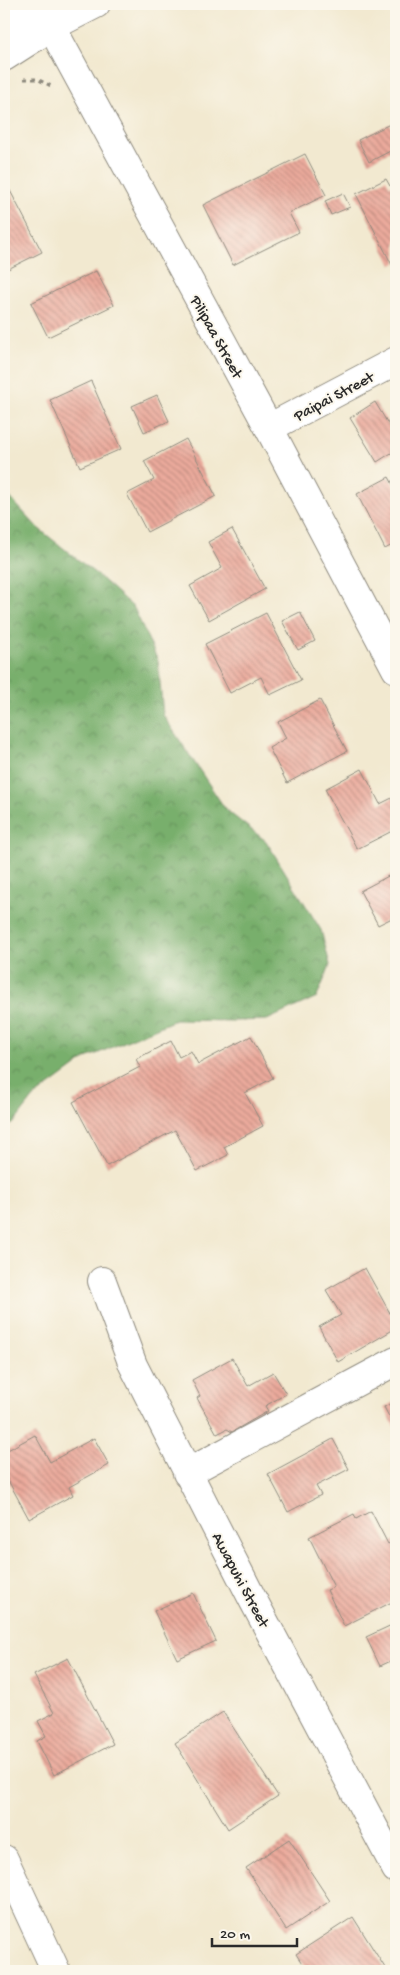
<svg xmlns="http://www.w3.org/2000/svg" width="400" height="1975" font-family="'Gochi Hand',sans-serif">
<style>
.forest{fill:url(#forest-crowns);stroke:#526d4c}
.building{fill:url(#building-back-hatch)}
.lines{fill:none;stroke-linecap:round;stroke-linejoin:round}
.minor-casing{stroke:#8e8a7e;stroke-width:30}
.highway-casing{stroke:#8e8a7e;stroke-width:30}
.path{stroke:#8e8a7e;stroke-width:3;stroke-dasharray:4 4;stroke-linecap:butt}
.minor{stroke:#fff;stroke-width:28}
.highway{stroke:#fff;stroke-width:28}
.labels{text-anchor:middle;stroke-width:4;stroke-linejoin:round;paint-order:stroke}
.street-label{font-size:16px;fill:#2b2b2b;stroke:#fbf7ec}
</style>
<defs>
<pattern id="forest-crowns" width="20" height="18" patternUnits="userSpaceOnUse" patternTransform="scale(1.25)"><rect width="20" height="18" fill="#78af6c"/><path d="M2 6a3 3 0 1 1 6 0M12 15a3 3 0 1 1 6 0" fill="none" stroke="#638f59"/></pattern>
<pattern id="building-back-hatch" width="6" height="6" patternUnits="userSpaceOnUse" patternTransform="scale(1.25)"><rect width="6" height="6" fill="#ebaa9c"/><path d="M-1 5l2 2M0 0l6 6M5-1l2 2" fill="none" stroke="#bf8b7f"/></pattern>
</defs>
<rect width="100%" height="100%" fill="#fbf7ec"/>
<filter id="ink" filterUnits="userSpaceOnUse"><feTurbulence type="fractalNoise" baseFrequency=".02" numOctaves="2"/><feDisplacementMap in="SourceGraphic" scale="10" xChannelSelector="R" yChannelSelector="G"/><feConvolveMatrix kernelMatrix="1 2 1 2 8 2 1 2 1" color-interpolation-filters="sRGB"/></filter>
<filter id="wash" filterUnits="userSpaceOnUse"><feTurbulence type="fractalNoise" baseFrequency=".0096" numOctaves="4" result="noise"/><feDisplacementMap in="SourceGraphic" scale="20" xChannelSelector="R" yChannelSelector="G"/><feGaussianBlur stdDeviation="1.12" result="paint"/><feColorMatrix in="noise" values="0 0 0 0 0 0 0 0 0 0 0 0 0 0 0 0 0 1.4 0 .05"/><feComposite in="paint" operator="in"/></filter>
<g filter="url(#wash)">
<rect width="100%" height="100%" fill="#f2e9d0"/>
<path class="forest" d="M 4,491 L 38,528 L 96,574 L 134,608 L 158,661 L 163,715 L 226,810 L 266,841 L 321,930 L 330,965 L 317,997 L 267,1020 L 234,1021 L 175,1020 L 87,1058 L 34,1097 L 13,1124 L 4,1127 Z"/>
<g id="blocks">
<path class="building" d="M 390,124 L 396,138 L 396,148 L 369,162 L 358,140 Z
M 305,154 L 326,195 L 289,213 L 299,232 L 233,265 L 203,205 Z
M 4,179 L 42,252 L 6,270 L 4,266 Z
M 386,179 L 390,186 L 396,183 L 396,263 L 392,265 L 356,194 Z
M 343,193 L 350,207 L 331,215 L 325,201 Z
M 96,271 L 114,305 L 48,337 L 31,303 Z
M 91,381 L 121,449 L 80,467 L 50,400 Z
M 157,395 L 169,421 L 144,432 L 132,406 Z
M 375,402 L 396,437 L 396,450 L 377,462 L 350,418 Z
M 186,439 L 216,496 L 147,532 L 127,494 L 154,480 L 144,461 Z
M 389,477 L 396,490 L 396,543 L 385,549 L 357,494 Z
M 232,529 L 265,589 L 209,620 L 190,586 L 222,568 L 208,542 Z
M 300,612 L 315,641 L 298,650 L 282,621 Z
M 266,613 L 301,680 L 270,695 L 261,677 L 230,693 L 205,644 Z
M 320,700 L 347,751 L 287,783 L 269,748 L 286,738 L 278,722 Z
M 362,769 L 380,804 L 396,796 L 396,829 L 357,849 L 325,789 Z
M 396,872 L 396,916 L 378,925 L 360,891 Z
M 251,1036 L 273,1078 L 245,1093 L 263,1126 L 224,1147 L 228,1155 L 197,1171 L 175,1130 L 107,1166 L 73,1102 L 140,1067 L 136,1059 L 171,1041 L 179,1057 L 191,1051 L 198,1064 Z
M 365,1268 L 396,1324 L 396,1328 L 338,1362 L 319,1327 L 341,1315 L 326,1290 Z
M 232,1358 L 248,1386 L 273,1372 L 286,1394 L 265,1406 L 268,1411 L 232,1432 L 227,1429 L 217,1434 L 197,1398 L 200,1396 L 192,1380 Z
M 396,1401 L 396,1430 L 384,1407 Z
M 35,1435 L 50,1462 L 94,1438 L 109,1465 L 69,1487 L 73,1495 L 29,1519 L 4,1473 L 4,1452 Z
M 333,1439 L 349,1469 L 316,1486 L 321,1495 L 288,1512 L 268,1474 Z
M 371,1511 L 388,1544 L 396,1540 L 396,1600 L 344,1626 L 327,1590 L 334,1587 L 309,1537 L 354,1514 L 356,1519 Z
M 193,1593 L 216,1641 L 177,1659 L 154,1611 Z
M 396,1623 L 396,1668 L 393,1660 L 380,1666 L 366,1637 Z
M 68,1658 L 113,1744 L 54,1775 L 37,1741 L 46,1736 L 38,1721 L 54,1713 L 34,1675 Z
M 223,1712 L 278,1796 L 228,1829 L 175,1743 Z
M 289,1839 L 330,1901 L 286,1930 L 246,1868 Z
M 353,1917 L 387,1971 L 307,1971 L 296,1954 Z"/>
</g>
</g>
<g filter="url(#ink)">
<use href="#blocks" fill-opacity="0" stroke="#8e8a7e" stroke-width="1"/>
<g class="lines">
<g class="minor-casing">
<path id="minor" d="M 39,4 L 269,428 L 396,669
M 4,25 L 39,4
M 4,57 L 51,27 L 96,4
M 269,428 L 396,361
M 102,1281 L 133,1365 L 252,1598 L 396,1869
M 187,1473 L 396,1361"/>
</g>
<g class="highway-casing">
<path id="highway" d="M 4,1859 L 56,1971"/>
</g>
<path class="path" d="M 24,79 L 37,79 L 51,86"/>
<use href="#minor" class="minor"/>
<use href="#highway" class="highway"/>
</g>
</g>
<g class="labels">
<g class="street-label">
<text transform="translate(218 336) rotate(61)" y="6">Pilipaa Street</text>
<text transform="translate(333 395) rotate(-28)" y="6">Paipai Street</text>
<text transform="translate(242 1579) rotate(62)" y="6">Awapuhi Street</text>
</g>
</g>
<rect width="400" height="1975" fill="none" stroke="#fbf7ec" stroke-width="20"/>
<path d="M212 1938v8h85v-8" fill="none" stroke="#2b2b2b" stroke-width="2.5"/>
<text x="220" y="1938" font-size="15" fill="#2b2b2b" stroke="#fbf7ec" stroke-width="4" paint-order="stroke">20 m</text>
</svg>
